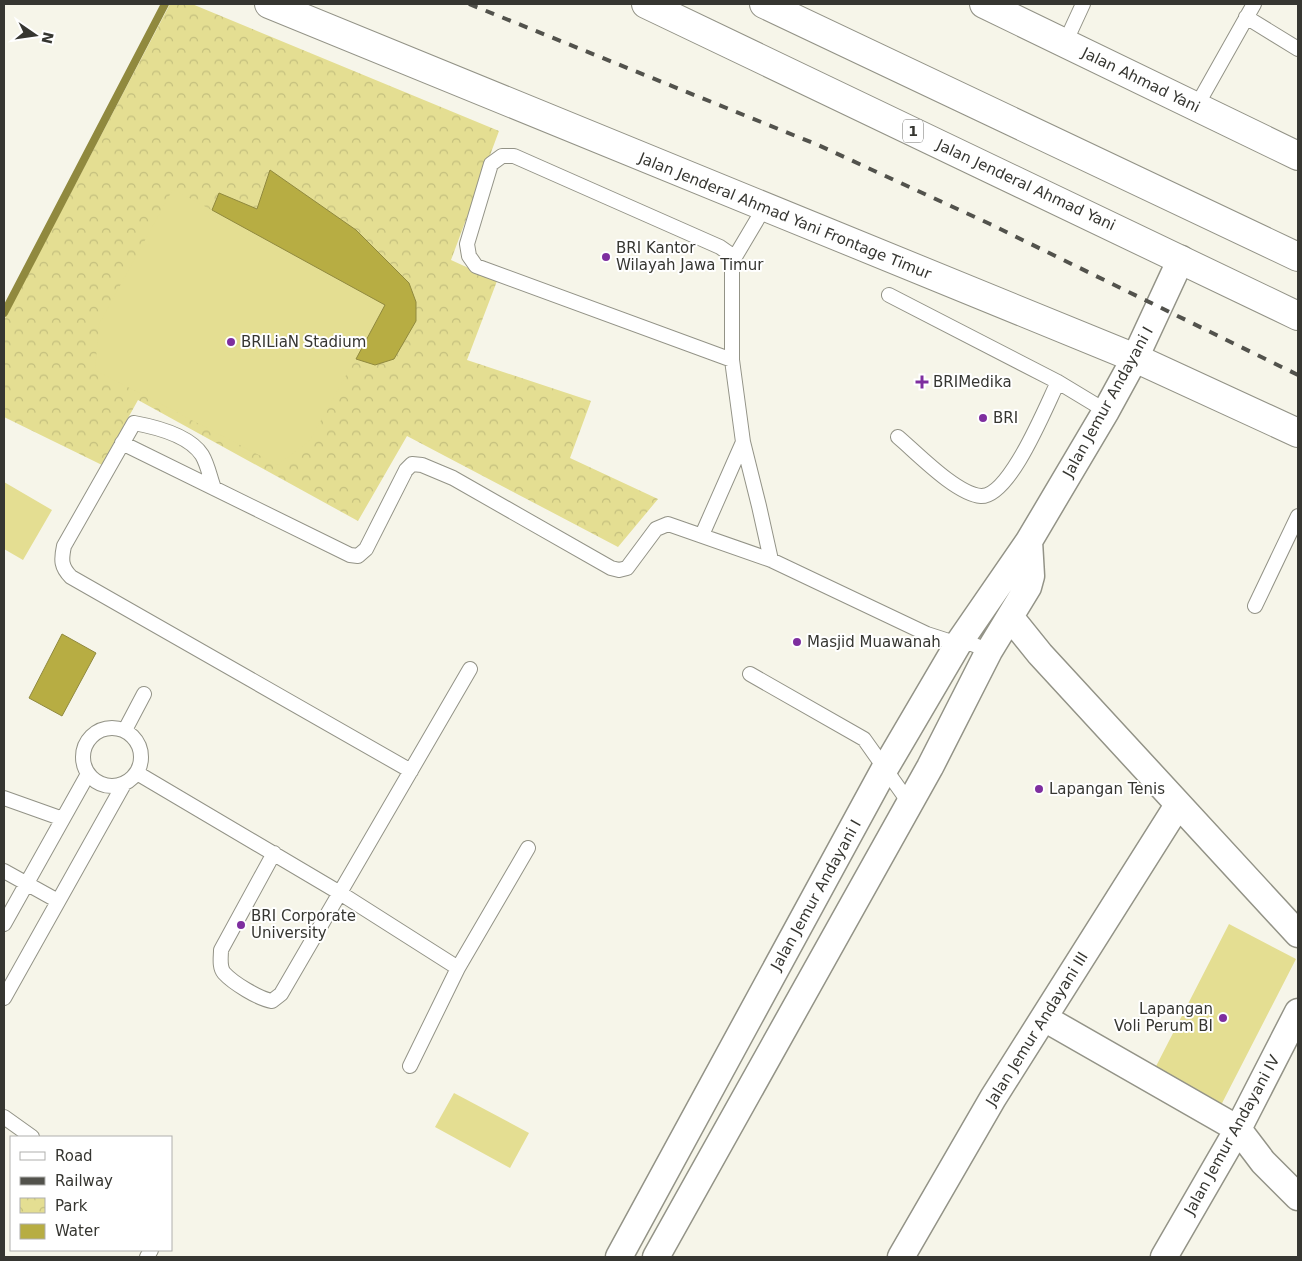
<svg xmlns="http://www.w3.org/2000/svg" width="1302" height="1261" font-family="'DejaVu Sans',sans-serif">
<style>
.park{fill:url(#park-crowns)}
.pitch{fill:#e4de92}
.water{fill:#b7ad43;stroke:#90893e}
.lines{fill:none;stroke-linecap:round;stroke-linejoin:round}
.stream{stroke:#90893e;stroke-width:8}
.lane-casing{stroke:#939387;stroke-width:16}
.street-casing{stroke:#939387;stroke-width:29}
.secondary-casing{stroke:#939387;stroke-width:30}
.highway-casing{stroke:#939387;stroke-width:30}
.lane{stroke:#fff;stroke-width:14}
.street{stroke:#fff;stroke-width:26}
.secondary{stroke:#fff;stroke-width:28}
.highway{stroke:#fff;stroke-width:28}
.rail{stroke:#52524c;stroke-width:4;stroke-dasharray:9 9;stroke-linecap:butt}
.poi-dot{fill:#7e2e9f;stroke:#fff;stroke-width:2}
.labels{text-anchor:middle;stroke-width:4;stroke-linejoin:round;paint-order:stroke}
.shield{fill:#fff;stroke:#72726f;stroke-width:1}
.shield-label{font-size:14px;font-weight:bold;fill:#363631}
.street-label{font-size:15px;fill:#363631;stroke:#fff}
.poi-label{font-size:15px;fill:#363631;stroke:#fff;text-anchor:start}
</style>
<defs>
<pattern id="park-crowns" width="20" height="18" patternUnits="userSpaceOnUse" patternTransform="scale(1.25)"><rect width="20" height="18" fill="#e4de92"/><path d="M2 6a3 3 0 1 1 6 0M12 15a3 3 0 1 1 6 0" fill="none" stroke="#c4bf7e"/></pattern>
</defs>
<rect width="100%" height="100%" fill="#f6f5e9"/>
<path class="park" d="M 170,4 L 192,4 L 499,131 L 451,260 L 497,281 L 467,360 L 591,401 L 570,458 L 658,499 L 618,547 L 407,436 L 358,521 L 138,400 L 102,465 L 4,417 L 4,320 Z"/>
<path class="pitch" d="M 173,189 L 385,305 L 310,440 L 278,465 L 95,370 L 99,324 Z
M 4,482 L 52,510 L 23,560 L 4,549 Z
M 1229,924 L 1296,959 L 1217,1113 L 1150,1078 Z
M 454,1093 L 529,1133 L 510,1168 L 435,1127 Z"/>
<path class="water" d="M 270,170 L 356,230 L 409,283 L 416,302 L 416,321 L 394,359 L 375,365 L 356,359 L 385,305 L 212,210 L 219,193 L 257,209 Z
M 62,634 L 96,653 L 62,716 L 29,698 Z"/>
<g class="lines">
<path class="stream" d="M 4,313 L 165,4"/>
<g class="lane-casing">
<path id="lane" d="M 1246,17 L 1298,49
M 1065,43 L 1083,4
M 1196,107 L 1254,4
M 732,262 L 764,208
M 889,295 L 1058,382 L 1106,411
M 732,360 L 476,266 L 469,256 L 467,244 L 491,164 L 502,156 L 514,156 L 720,247 L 730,254 L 732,262 L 732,360 L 743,442 L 759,506 L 771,560
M 898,437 C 917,453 956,494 981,496 C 1010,497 1046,406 1058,382
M 122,443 L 350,555 L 358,556 L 366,549 L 406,470 L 412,464 L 422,465 L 453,478 L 611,568 L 619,570 L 627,568 L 656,529 L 668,524 L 771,560 L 927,634 L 958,644 L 972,644 L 989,651
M 214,488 C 210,478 208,465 202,455 C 189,435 156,427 134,423 L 64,546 C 61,560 61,567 71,577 L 411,771
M 702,535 L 743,442
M 1255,606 L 1298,516
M 750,674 L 864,739 L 910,804
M83 757a29 29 0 1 1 58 0a29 29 0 1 1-58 0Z
M 125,730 L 144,694
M 137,773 L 340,893 L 458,968
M 4,798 L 63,819
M 274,853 L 221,950 C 221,957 219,967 224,973 C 233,983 259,999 272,1001 L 281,994 L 470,669
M 4,871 L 58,901
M 4,924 L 88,774
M 4,998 L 124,784
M 410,1066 L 458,968 L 528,848
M 4,1117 L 32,1137
M 147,1257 L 151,1250"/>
</g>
<g class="street-casing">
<path id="street" d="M 1011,618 L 1040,654 L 1298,934
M 1044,1018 L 1238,1129 L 1263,1162 L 1298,1197
M 619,1257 L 884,770 L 958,644 L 1029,541 L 1106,411 L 1135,358 L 1181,259
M 656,1257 L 930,767 L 989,651 L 1028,587 L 1031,576 L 1029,541
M 901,1257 L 993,1098 L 1178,805
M 1164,1257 L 1238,1129 L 1298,1012"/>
</g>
<g class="secondary-casing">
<path id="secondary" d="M 269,4 L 1135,358 L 1298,433"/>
</g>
<g class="highway-casing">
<path id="highway" d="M 646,4 L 1298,316
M 764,4 L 1298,257
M 984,4 L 1298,156"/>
</g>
<use href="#lane" class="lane"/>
<use href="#street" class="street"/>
<use href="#secondary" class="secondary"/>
<use href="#highway" class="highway"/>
<path class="rail" d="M 469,4 L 818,145 L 990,224 L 1298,375"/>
</g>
<g class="poi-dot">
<circle cx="606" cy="257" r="5"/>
<circle cx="231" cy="342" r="5"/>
<path d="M919.5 374.5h5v5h5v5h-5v5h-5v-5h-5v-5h5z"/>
<circle cx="983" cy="418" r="5"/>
<circle cx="797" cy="642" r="5"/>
<circle cx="1039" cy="789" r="5"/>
<circle cx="241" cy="925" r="5"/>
<circle cx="1223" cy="1018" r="5"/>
</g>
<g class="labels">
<rect class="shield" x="903" y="119.5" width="20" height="23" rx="4"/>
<g class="shield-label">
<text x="913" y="136">1</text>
</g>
<g class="street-label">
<text transform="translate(1141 80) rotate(26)" y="5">Jalan Ahmad Yani</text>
<text transform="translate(1026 185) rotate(25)" y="5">Jalan Jenderal Ahmad Yani</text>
<text transform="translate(785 216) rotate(22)" y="5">Jalan Jenderal Ahmad Yani Frontage Timur</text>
<text transform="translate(1108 402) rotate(-61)" y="5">Jalan Jemur Andayani I</text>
<text transform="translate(816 895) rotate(-61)" y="5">Jalan Jemur Andayani I</text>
<text transform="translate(1037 1029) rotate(-58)" y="5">Jalan Jemur Andayani III</text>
<text transform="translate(1232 1135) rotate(-61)" y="5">Jalan Jemur Andayani IV</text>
</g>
<g class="poi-label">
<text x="616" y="253">BRI Kantor<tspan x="616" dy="17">Wilayah Jawa Timur</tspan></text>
<text x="241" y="347">BRILiaN Stadium</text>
<text x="933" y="387">BRIMedika</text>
<text x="993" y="423">BRI</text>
<text x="807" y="647">Masjid Muawanah</text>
<text x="1049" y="794">Lapangan Tenis</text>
<text x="251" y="921">BRI Corporate<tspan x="251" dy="17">University</tspan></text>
<text x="1213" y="1014" text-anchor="end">Lapangan<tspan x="1213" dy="17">Voli Perum BI</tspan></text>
</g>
</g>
<rect width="1302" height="1261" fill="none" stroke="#363631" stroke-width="10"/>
<rect x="10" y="1136" width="162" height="115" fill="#ffffff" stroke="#afafad"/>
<rect x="20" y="1152" width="25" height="8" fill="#ffffff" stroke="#afafad"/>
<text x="55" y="1161" font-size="15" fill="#363631">Road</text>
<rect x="20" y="1177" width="25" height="8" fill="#52524c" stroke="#afafad"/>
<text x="55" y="1186" font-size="15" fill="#363631">Railway</text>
<rect x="20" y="1198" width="25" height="15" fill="url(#park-crowns)" stroke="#afafad"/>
<text x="55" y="1211" font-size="15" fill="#363631">Park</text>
<rect x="20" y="1224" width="25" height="15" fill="#b7ad43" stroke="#afafad"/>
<text x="55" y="1236" font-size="15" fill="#363631">Water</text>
<g transform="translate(35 35) rotate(103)" stroke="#ffffff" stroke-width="4" paint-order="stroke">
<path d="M0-4L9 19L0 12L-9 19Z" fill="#363631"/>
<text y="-8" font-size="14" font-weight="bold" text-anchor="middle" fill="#363631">N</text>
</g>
</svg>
